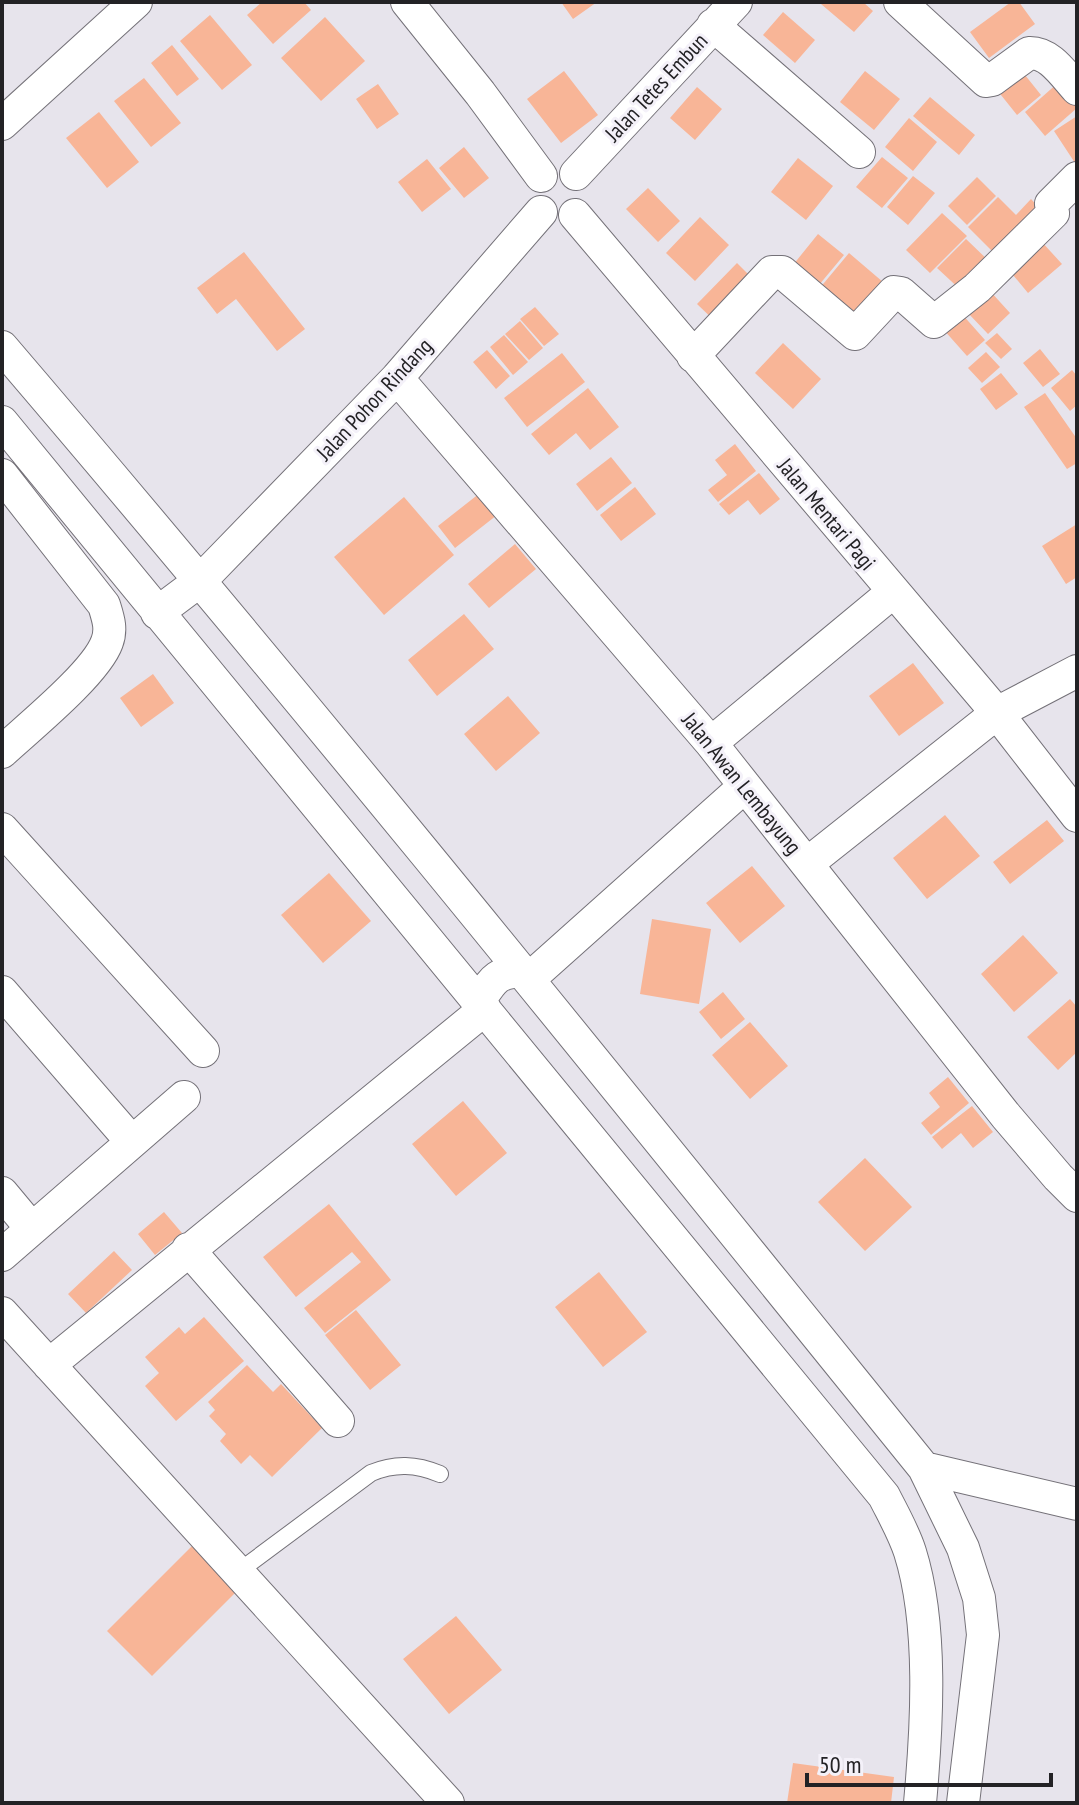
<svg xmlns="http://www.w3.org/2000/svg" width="1079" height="1805" font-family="'PT Sans Narrow',sans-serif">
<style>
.building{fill:#f8b597}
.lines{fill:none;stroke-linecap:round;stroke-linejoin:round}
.lane-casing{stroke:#747178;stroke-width:18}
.street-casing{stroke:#747178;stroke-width:34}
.lane{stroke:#fff;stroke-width:16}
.street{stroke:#fff;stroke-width:32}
.labels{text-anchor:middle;stroke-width:6;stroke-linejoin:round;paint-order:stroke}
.street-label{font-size:22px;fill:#232225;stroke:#f4f1f9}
</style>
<rect width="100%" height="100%" fill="#e7e4ec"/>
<path class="building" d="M 262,2 L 304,2 L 311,10 L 273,44 L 247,15 Z
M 561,2 L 597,2 L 573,19 Z
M 823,2 L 863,2 L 873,11 L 854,32 L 821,4 Z
M 1011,2 L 1019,2 L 1035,24 L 989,58 L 970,32 Z
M 783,12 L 815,40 L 795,63 L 763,35 Z
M 210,15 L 252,65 L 222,90 L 180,41 Z
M 325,17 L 365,61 L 321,101 L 281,58 Z
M 172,45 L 199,79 L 177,96 L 151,63 Z
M 1021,70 L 1041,95 L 1017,115 L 997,90 Z
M 564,71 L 598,115 L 561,143 L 527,99 Z
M 865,71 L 900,99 L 874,130 L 840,102 Z
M 144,78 L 181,123 L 151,147 L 114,101 Z
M 1059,82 L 1077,103 L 1077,108 L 1045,136 L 1025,112 Z
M 378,84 L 399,114 L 377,129 L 356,99 Z
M 697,87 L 722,109 L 695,140 L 670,118 Z
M 930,97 L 975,135 L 959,155 L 913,116 Z
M 99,112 L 139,162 L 107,188 L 66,138 Z
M 1077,116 L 1077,166 L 1054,131 Z
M 909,118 L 937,142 L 913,171 L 885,147 Z
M 464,147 L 489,178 L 464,198 L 439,168 Z
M 882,157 L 908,178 L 882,208 L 856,187 Z
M 798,158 L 833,186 L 806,220 L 771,192 Z
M 427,159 L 451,189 L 422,212 L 398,182 Z
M 913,176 L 935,193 L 908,225 L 887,207 Z
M 977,177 L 996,196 L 967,225 L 948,206 Z
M 648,188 L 680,221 L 658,242 L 626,209 Z
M 998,197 L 1016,215 L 1031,199 L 1045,214 L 1000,259 L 968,227 Z
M 942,213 L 967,236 L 930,273 L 906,250 Z
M 700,217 L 729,245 L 695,281 L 666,253 Z
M 818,234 L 844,255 L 819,285 L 793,265 Z
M 966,239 L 992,264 L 964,293 L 937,268 Z
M 1041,241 L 1062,264 L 1028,293 L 1008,269 Z
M 244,252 L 305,329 L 277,351 L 236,299 L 217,314 L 197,288 Z
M 849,253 L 890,288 L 863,320 L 814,295 Z
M 737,263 L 759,285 L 720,326 L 697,304 Z
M 990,291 L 1010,313 L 988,334 L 967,312 Z
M 535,307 L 559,334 L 544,346 L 520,319 Z
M 961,313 L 985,340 L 967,356 L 943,329 Z
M 520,321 L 543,348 L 529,360 L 505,334 Z
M 997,333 L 1012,349 L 1001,359 L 985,343 Z
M 504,335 L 528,362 L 513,375 L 490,347 Z
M 783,343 L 821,379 L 793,409 L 755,373 Z
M 1040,349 L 1060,374 L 1043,387 L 1023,363 Z
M 487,350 L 510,376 L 496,389 L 473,362 Z
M 986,352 L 1000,367 L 982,383 L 968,368 Z
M 562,353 L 585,382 L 527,427 L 504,398 Z
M 1072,370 L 1077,376 L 1077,405 L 1070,411 L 1051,388 Z
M 1001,373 L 1018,394 L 996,410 L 980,389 Z
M 588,388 L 619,427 L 590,450 L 576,433 L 549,455 L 531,434 Z
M 1045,393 L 1077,439 L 1077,463 L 1067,469 L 1024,407 Z
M 735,444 L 756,471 L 718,502 L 708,490 L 727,475 L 715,460 Z
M 611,457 L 632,483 L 597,511 L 576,484 Z
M 759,473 L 780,499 L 760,515 L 748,500 L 729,515 L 719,504 Z
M 635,487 L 656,514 L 621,541 L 600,515 Z
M 480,493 L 497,515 L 455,548 L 438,526 Z
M 404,497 L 454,555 L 384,615 L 334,557 Z
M 1077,524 L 1077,577 L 1066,584 L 1042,546 Z
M 515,544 L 536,569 L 489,608 L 468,584 Z
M 464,614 L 494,649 L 437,696 L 408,660 Z
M 913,663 L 944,703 L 899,736 L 869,696 Z
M 153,674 L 174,703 L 141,727 L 120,698 Z
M 508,696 L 540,733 L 496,771 L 464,734 Z
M 945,815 L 980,856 L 927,899 L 893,858 Z
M 1047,820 L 1064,841 L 1010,884 L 993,862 Z
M 752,866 L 785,906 L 740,943 L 706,903 Z
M 329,873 L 371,921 L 323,963 L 281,915 Z
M 652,919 L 711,929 L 699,1004 L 640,994 Z
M 1023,935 L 1058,973 L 1014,1012 L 981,974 Z
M 723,992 L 745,1019 L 721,1039 L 699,1012 Z
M 1070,999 L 1077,1007 L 1077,1052 L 1058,1070 L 1027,1037 Z
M 750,1022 L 788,1066 L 750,1099 L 712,1055 Z
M 948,1077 L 969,1103 L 931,1135 L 921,1123 L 940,1107 L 929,1093 Z
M 463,1101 L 507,1153 L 456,1196 L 412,1144 Z
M 972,1106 L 993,1132 L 973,1148 L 961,1133 L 942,1149 L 932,1137 Z
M 865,1158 L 912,1207 L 865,1251 L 818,1202 Z
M 329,1204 L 391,1280 L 325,1333 L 304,1308 L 361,1262 L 352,1252 L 296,1297 L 263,1257 Z
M 164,1212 L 182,1233 L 155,1255 L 138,1234 Z
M 114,1251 L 132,1270 L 86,1313 L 68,1294 Z
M 599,1272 L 647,1332 L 603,1367 L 555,1307 Z
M 356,1310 L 401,1365 L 370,1390 L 325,1335 Z
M 204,1317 L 244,1361 L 176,1421 L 145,1386 L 159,1373 L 145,1357 L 179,1327 L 185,1334 Z
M 247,1365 L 273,1392 L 281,1384 L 322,1428 L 272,1477 L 250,1455 L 241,1464 L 220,1441 L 226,1434 L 209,1416 L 215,1410 L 208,1402 Z
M 193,1545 L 237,1591 L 152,1676 L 107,1631 Z
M 456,1616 L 502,1670 L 449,1714 L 403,1659 Z
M 793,1763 L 894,1777 L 891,1803 L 787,1803 Z"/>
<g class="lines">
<g class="lane-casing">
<path id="lane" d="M 238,1572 L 371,1473 C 395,1463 416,1464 440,1474"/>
</g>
<g class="street-casing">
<path id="street" d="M 407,2 L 480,93 L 541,176
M 900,2 L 986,81 L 992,80 L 1029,53 C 1050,52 1064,75 1077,89
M 713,25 L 859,152
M 2,124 L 136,2
M 576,174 L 736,2
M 575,215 L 997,713 L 1077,816
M 2,347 C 317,715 620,1092 924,1468 L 963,1548 L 979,1598 L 983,1635 L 963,1803
M 693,356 L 772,272 L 782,272 L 855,334 L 894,292 L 901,293 L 934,322 L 977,288 L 1053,213 L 1051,204 L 1077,178
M 397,378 L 711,743 L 1006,1116 L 1058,1177 L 1077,1196
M 2,422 L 884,1496 C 893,1514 904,1533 910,1552 C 933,1625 927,1727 920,1803
M 2,475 L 104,605 C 108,618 112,629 107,642 C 96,673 28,728 2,752
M 157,613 L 201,580 L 397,378 L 541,212
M 711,743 L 893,592
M 2,829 L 203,1051
M 808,863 L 997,713 L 1077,671
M 529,979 L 745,786
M 2,992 L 132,1142
M 479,1001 C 493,980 496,972 523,971
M 2,1193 L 32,1229
M 188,1249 L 338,1421
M 2,1255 L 184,1097
M 2,1313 L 448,1803
M 49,1365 L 485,1009
M 924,1468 L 1077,1504"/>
</g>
<use href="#lane" class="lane"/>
<use href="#street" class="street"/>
</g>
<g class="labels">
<g class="street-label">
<text transform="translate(656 87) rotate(-47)" y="8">Jalan Tetes Embun</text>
<text transform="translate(374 399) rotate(-47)" y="8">Jalan Pohon Rindang</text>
<text transform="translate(827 514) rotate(50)" y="8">Jalan Mentari Pagi</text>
<text transform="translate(742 783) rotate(51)" y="8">Jalan Awan Lembayung</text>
</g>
</g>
<rect width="1079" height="1805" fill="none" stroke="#232225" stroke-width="8"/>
<path d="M807 1773v12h244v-12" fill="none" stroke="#232225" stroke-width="4"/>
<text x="819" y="1773" font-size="24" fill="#232225" stroke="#f4f1f9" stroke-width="6" paint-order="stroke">50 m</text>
</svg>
